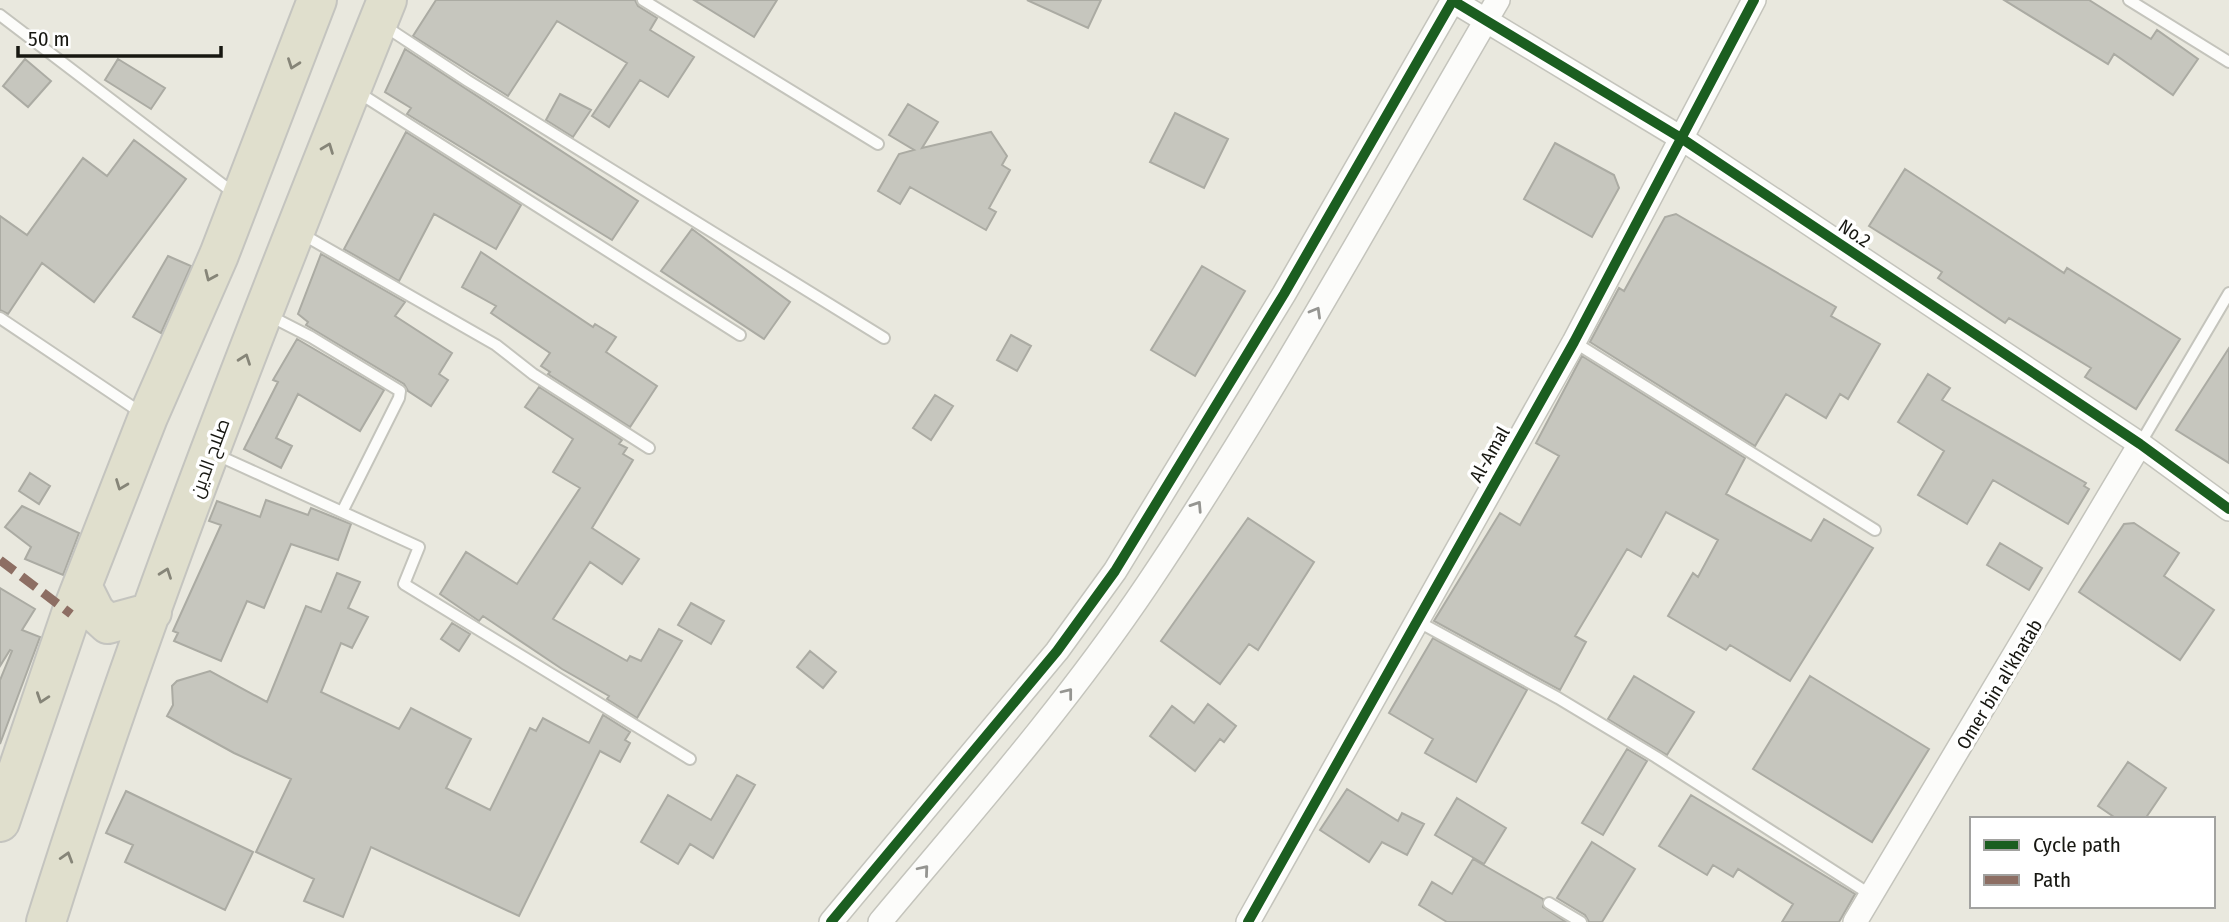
<svg xmlns="http://www.w3.org/2000/svg" width="2229" height="922" font-family="'Fira Sans Condensed',Cairo,sans-serif">
<style>
.building{fill:#c6c6be;stroke:#ababa3;stroke-width:2}
.lines{fill:none;stroke-linecap:round;stroke-linejoin:round}
.lane-casing{stroke:#c4c4bc;stroke-width:14}
.street-casing{stroke:#c4c4bc;stroke-width:26}
.highway-casing{stroke:#c4c4bf;stroke-width:42}
.lane{stroke:#fcfcfa;stroke-width:10}
.street{stroke:#fcfcfa;stroke-width:23}
.highway{stroke:#e0dfcd;stroke-width:38}
.quiet{stroke:#8d6e63;stroke-width:9;stroke-dasharray:18 9;stroke-linecap:butt}
.cycleway-casing{stroke:#fff;stroke-width:15}
.cycleway{stroke:#1b5e20;stroke-width:10}
.oneway{stroke:#868578}
.oneway2{stroke:#959591}
.labels{text-anchor:middle;stroke-width:7;stroke-linejoin:round;paint-order:stroke}
.street-label{font-size:19px;fill:#171711;stroke:#fff}
</style>
<rect width="100%" height="100%" fill="#e9e8de"/>
<path class="building" d="M 436,0 L 635,0 L 638,6 L 657,18 L 650,30 L 694,57 L 668,97 L 640,80 L 609,127 L 592,116 L 627,63 L 557,21 L 508,96 L 413,36 Z
M 694,0 L 777,0 L 754,37 Z
M 1027,0 L 1101,0 L 1088,28 Z
M 2004,0 L 2089,0 L 2151,39 L 2157,30 L 2198,59 L 2173,95 L 2114,54 L 2108,64 Z
M 405,49 L 638,201 L 612,240 L 407,114 L 411,108 L 385,92 Z
M 25,59 L 51,81 L 28,107 L 3,86 Z
M 118,59 L 165,88 L 151,109 L 105,80 Z
M 560,94 L 591,110 L 573,137 L 546,120 Z
M 908,104 L 938,122 L 922,148 L 991,132 L 1007,156 L 1002,165 L 1010,170 L 989,208 L 996,212 L 986,230 L 910,187 L 900,204 L 878,191 L 899,154 L 914,150 L 889,135 Z
M 1175,113 L 1228,139 L 1204,188 L 1150,162 Z
M 406,132 L 521,205 L 496,249 L 434,214 L 399,281 L 344,249 Z
M 134,140 L 186,179 L 94,302 L 42,263 L 8,314 L 0,310 L 0,216 L 27,235 L 83,158 L 107,176 Z
M 1555,143 L 1614,175 L 1619,188 L 1592,237 L 1524,199 Z
M 1905,169 L 2064,273 L 2067,268 L 2180,339 L 2136,409 L 2085,377 L 2091,368 L 2009,318 L 2005,323 L 1938,278 L 1942,272 L 1869,226 Z
M 1676,214 L 1836,307 L 1831,316 L 1880,344 L 1848,399 L 1840,394 L 1826,418 L 1786,394 L 1755,446 L 1590,342 L 1619,288 L 1624,291 L 1665,217 Z
M 692,229 L 790,302 L 764,339 L 661,271 Z
M 481,252 L 593,327 L 595,324 L 616,337 L 606,352 L 657,386 L 630,427 L 548,374 L 550,372 L 541,366 L 550,353 L 491,313 L 496,306 L 462,287 Z
M 321,254 L 405,302 L 395,316 L 452,353 L 439,374 L 448,380 L 431,406 L 408,391 L 404,384 L 306,325 L 308,322 L 298,314 Z
M 168,256 L 191,266 L 161,333 L 133,317 Z
M 1202,266 L 1245,291 L 1195,376 L 1151,350 Z
M 1011,335 L 1031,346 L 1017,371 L 997,360 Z
M 297,339 L 384,390 L 360,431 L 298,394 L 276,438 L 292,446 L 281,468 L 244,449 L 278,382 L 273,380 Z
M 2229,348 L 2229,463 L 2176,430 Z
M 1582,356 L 1745,458 L 1726,494 L 1811,541 L 1824,519 L 1873,548 L 1790,681 L 1730,645 L 1726,650 L 1668,616 L 1693,573 L 1698,577 L 1718,540 L 1666,512 L 1641,557 L 1627,549 L 1575,636 L 1586,642 L 1560,690 L 1434,621 L 1500,513 L 1520,525 L 1559,456 L 1536,443 Z
M 1928,374 L 1950,388 L 1942,400 L 2086,483 L 2084,486 L 2089,489 L 2068,524 L 1993,480 L 1967,524 L 1918,495 L 1944,451 L 1898,422 Z
M 539,387 L 622,440 L 619,444 L 627,448 L 623,454 L 633,460 L 592,528 L 639,559 L 622,584 L 590,562 L 553,619 L 627,661 L 630,656 L 641,661 L 659,629 L 682,641 L 637,718 L 607,699 L 609,696 L 562,669 L 483,616 L 479,621 L 440,594 L 466,552 L 517,584 L 580,488 L 553,472 L 573,439 L 525,407 Z
M 935,395 L 953,406 L 931,440 L 913,428 Z
M 30,473 L 50,486 L 39,504 L 19,491 Z
M 266,500 L 308,515 L 311,508 L 351,524 L 338,560 L 291,544 L 264,608 L 247,601 L 221,661 L 174,641 L 178,633 L 173,631 L 221,525 L 209,521 L 217,501 L 260,517 Z
M 22,506 L 79,533 L 63,575 L 25,559 L 31,547 L 5,527 Z
M 1248,518 L 1314,562 L 1258,650 L 1249,644 L 1220,684 L 1161,641 Z
M 2134,523 L 2179,553 L 2164,576 L 2214,610 L 2180,660 L 2079,592 L 2124,524 Z
M 2000,543 L 2042,568 L 2029,590 L 1987,565 Z
M 337,573 L 360,582 L 348,608 L 368,617 L 352,648 L 341,643 L 321,692 L 399,729 L 411,708 L 471,739 L 446,788 L 490,810 L 530,728 L 536,731 L 543,718 L 589,743 L 603,715 L 630,732 L 625,740 L 630,743 L 620,762 L 600,751 L 519,916 L 371,847 L 343,917 L 304,901 L 314,879 L 256,852 L 291,779 L 234,753 L 167,716 L 173,705 L 172,686 L 177,681 L 210,671 L 267,702 L 306,606 L 321,612 Z
M 0,588 L 35,609 L 22,630 L 40,637 L 0,744 L 0,680 L 12,651 L 10,650 L 0,666 Z
M 691,603 L 724,621 L 711,644 L 678,625 Z
M 452,623 L 470,634 L 459,651 L 441,639 Z
M 1433,638 L 1527,690 L 1476,782 L 1425,753 L 1433,739 L 1389,713 Z
M 810,651 L 836,672 L 823,688 L 797,667 Z
M 1634,676 L 1694,712 L 1667,755 L 1608,719 Z
M 1810,676 L 1929,749 L 1872,842 L 1753,769 Z
M 1208,704 L 1236,726 L 1224,742 L 1220,739 L 1195,771 L 1150,736 L 1172,706 L 1194,723 Z
M 1627,749 L 1647,761 L 1603,835 L 1582,823 Z
M 2128,762 L 2166,788 L 2145,819 L 2117,819 L 2098,806 Z
M 737,775 L 755,785 L 713,858 L 690,844 L 678,864 L 641,842 L 668,795 L 711,820 Z
M 1347,789 L 1398,821 L 1402,813 L 1424,824 L 1407,855 L 1382,842 L 1369,862 L 1320,830 Z
M 126,791 L 253,852 L 225,910 L 125,862 L 133,845 L 106,833 Z
M 1691,795 L 1855,894 L 1839,922 L 1782,922 L 1793,904 L 1738,869 L 1733,877 L 1713,865 L 1707,875 L 1659,846 Z
M 1457,798 L 1506,828 L 1484,864 L 1435,835 Z
M 1592,842 L 1635,869 L 1602,922 L 1589,922 L 1585,915 L 1557,898 Z
M 1473,859 L 1543,899 L 1543,907 L 1566,922 L 1447,922 L 1419,905 L 1432,882 L 1452,894 Z"/>
<g class="lines">
<g class="lane-casing">
<path id="lane" d="M 643,0 L 878,144
M 2129,0 L 2229,62
M 0,15 L 235,194
M 383,25 L 468,81 L 884,338
M 356,91 L 740,335
M 302,234 L 496,345 L 533,374 L 649,448
M 268,315 L 311,337 L 400,391 L 399,398 L 343,510
M 0,318 L 143,414
M 1574,342 L 1875,530
M 2140,444 L 2229,293
M 217,455 L 419,547 L 404,584 L 690,759
M 1417,621 L 1558,698 L 1656,757 L 1871,895
M 1549,903 L 1581,922"/>
</g>
<g class="street-casing">
<path id="street" d="M 1452,0 L 1681,138 L 2140,444 L 2229,509
M 831,922 L 1057,651 L 1115,571 L 1284,294 L 1453,0
M 880,922 C 972,812 1067,704 1147,585 C 1274,396 1383,196 1498,0
M 1248,922 L 1574,342 L 1754,0
M 1855,922 L 2140,444"/>
</g>
<g class="highway-casing">
<path id="highway" d="M 82,586 L 95,612 L 108,624 L 152,612
M 0,822 L 71,614 L 148,417 L 219,255 L 317,0
M 46,922 C 144,609 265,304 387,0"/>
</g>
<use href="#lane" class="lane"/>
<use href="#street" class="street"/>
<use href="#highway" class="highway"/>
<path class="quiet" d="M 0,560 L 71,614"/>
<g class="cycleway-casing">
<path id="cycleway" d="M 1452,0 L 1681,138 L 2140,444 L 2229,509
M 831,922 L 1057,651 L 1115,571 L 1284,294 L 1453,0
M 1248,922 L 1574,342 L 1754,0"/>
</g>
<use href="#cycleway" class="cycleway"/>
</g>
<defs><path id="oneway-chevron" d="M-2-3.5L2.5 0L-2 3.5" fill="none" stroke-width="1.6" stroke-linecap="round" stroke-linejoin="round" transform="scale(1.75)"/></defs>
<g class="oneway">
<use href="#oneway-chevron" transform="translate(293 64) rotate(110)"/>
<use href="#oneway-chevron" transform="translate(328 148) rotate(-69)"/>
<use href="#oneway-chevron" transform="translate(210 276) rotate(114)"/>
<use href="#oneway-chevron" transform="translate(245 359) rotate(-70)"/>
<use href="#oneway-chevron" transform="translate(121 485) rotate(111)"/>
<use href="#oneway-chevron" transform="translate(166 573) rotate(-70)"/>
<use href="#oneway-chevron" transform="translate(42 698) rotate(109)"/>
<use href="#oneway-chevron" transform="translate(67 857) rotate(-73)"/>
</g>
<g class="oneway2">
<use href="#oneway-chevron" transform="translate(1316 312) rotate(-60)"/>
<use href="#oneway-chevron" transform="translate(1197 506) rotate(-57)"/>
<use href="#oneway-chevron" transform="translate(1068 693) rotate(-52)"/>
<use href="#oneway-chevron" transform="translate(924 870) rotate(-50)"/>
</g>
<g class="labels">
<g class="street-label">
<text transform="translate(1855 233) rotate(34)" y="7">No.2</text>
<text transform="translate(1489 454) rotate(-60)" y="7">Al-Amal</text>
<text transform="translate(209 458) rotate(-70)" y="7">صلاح الدين</text>
<text transform="translate(1999 684) rotate(-59)" y="7">Omer bin al'khatab</text>
</g>
</g>
<rect x="1970" y="817" width="245" height="91" fill="#ffffff" stroke="#a2a2a0" stroke-width="2"/>
<rect x="1984" y="840" width="35" height="10" fill="#1b5e20" stroke="#a2a2a0" stroke-width="2"/>
<text x="2033" y="852" font-size="21" fill="#171711">Cycle path</text>
<rect x="1984" y="875" width="35" height="10" fill="#8d6e63" stroke="#a2a2a0" stroke-width="2"/>
<text x="2033" y="887" font-size="21" fill="#171711">Path</text>
<path d="M18 46v10h203v-10" fill="none" stroke="#171711" stroke-width="3.5"/>
<text x="28" y="46" font-size="21" fill="#171711" stroke="#ffffff" stroke-width="5" paint-order="stroke">50 m</text>
</svg>
